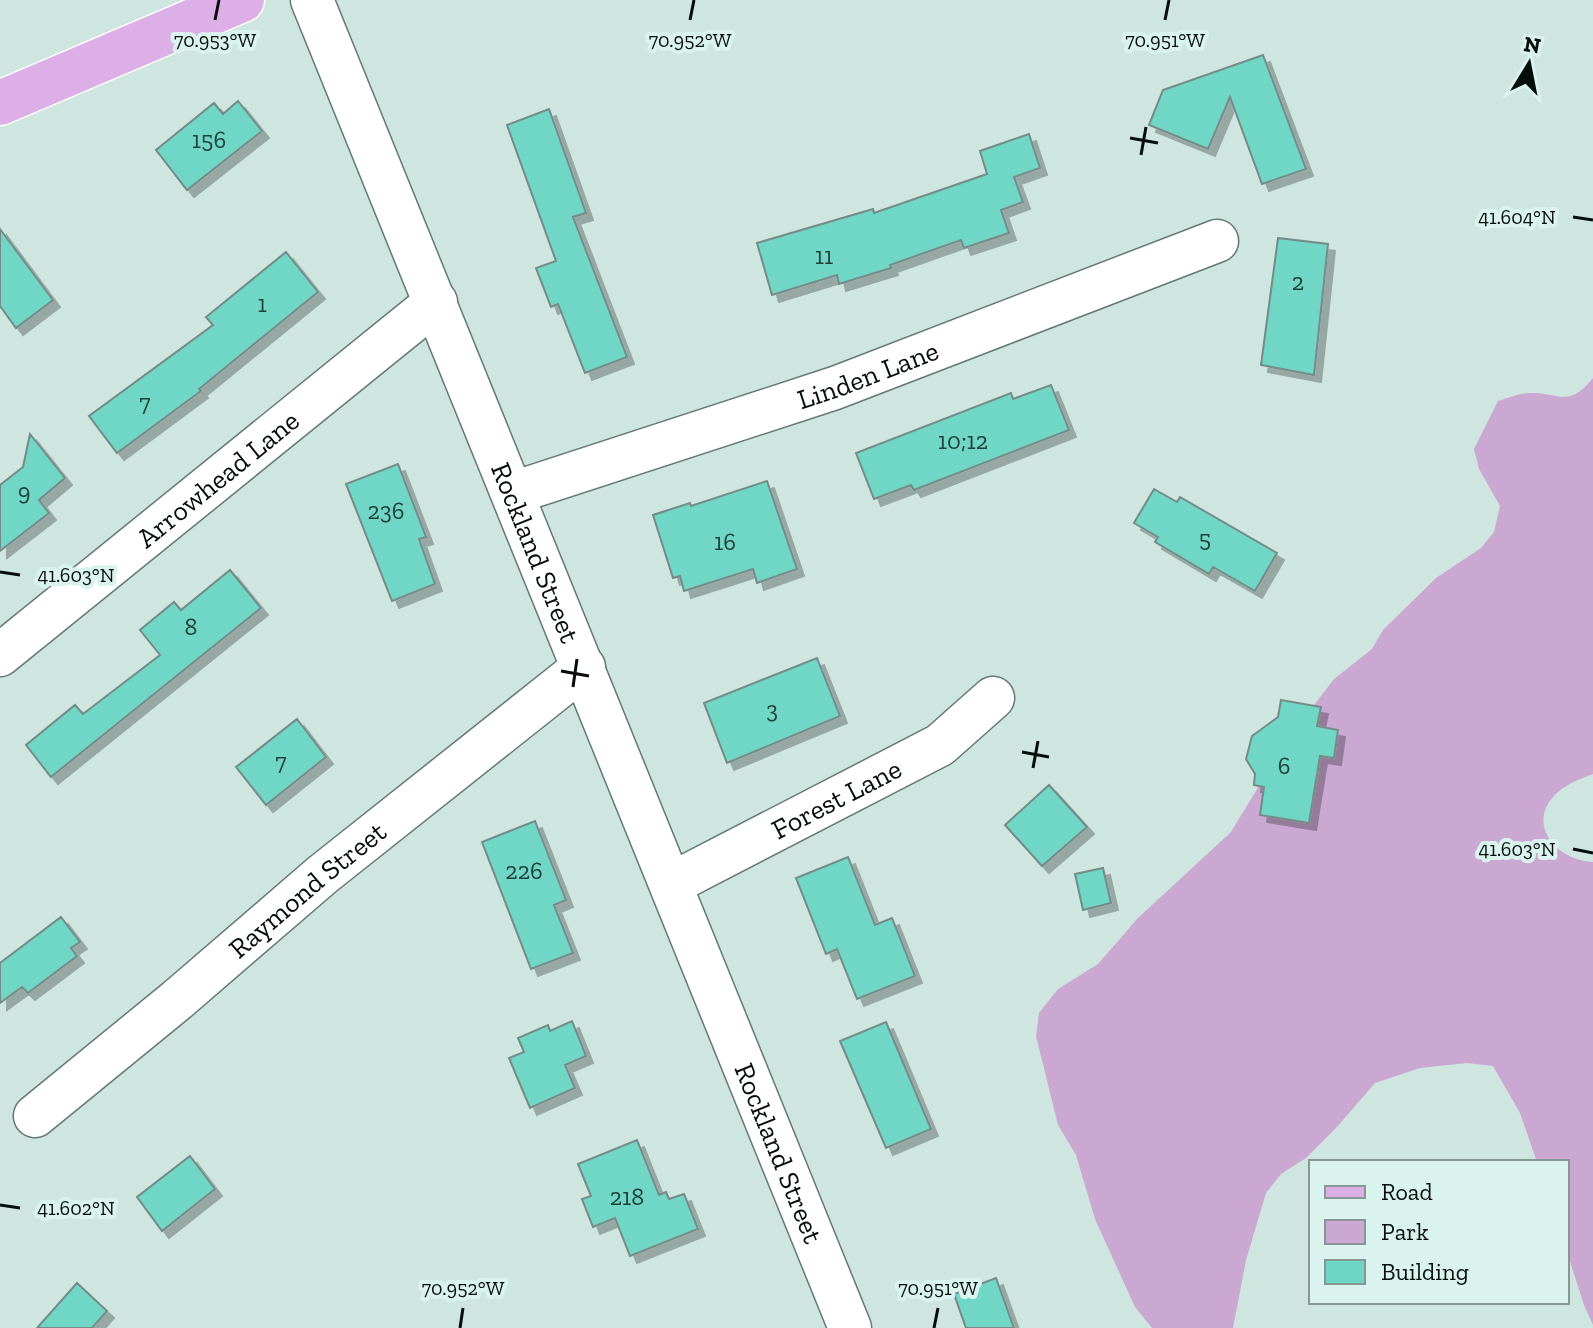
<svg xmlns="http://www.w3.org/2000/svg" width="1593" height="1328" font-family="'Zilla Slab',serif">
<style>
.green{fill:#caa8d2}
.building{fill:#6fd6c6;stroke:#758b87;stroke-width:2;filter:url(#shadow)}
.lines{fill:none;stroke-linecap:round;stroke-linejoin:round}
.minor-casing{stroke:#637974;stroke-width:45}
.major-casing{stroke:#fff;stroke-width:47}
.minor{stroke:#fff;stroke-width:42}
.major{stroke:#dcb0e7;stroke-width:44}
.ticks{fill:none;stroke:#060e0c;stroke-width:3}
.labels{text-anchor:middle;stroke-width:8;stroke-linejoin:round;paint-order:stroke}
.number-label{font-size:24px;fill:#20403a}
.street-label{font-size:28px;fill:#060e0c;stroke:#dbf3ee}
.ticks-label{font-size:20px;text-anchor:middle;fill:#060e0c;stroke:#dbf3ee;stroke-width:8;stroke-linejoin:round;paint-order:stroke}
</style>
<defs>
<filter id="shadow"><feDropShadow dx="7" dy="7" stdDeviation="0" flood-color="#0004"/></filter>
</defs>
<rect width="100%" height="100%" fill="#cee5e0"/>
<path class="green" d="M 1593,378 L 1593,774 C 1582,778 1567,784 1558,792 C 1524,822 1555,860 1593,862 L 1593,1325 L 1584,1305 L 1567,1252 L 1567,1162 L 1537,1162 L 1520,1113 L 1493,1066 L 1467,1063 L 1420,1068 L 1375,1083 L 1336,1128 L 1306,1158 L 1281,1174 L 1266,1193 L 1246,1260 L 1233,1328 L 1152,1328 L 1135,1307 L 1095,1219 L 1076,1155 L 1058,1125 L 1036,1036 L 1039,1013 L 1058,989 L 1098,964 L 1138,918 L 1231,832 L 1285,743 L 1334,679 L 1372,649 L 1383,630 L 1436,578 L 1481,548 L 1494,532 L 1500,506 L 1479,469 L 1474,449 L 1498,401 C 1508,398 1520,393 1530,393 C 1558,392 1568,409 1593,378 Z"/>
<path class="building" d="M 1263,55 L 1306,169 L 1262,184 L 1230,97 L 1208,149 L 1149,125 L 1163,90 Z
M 238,101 L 262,131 L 187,190 L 156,150 L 214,103 L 223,114 Z
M 549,109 L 586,213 L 573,217 L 627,357 L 585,373 L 558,304 L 551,307 L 536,268 L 556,261 L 507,125 Z
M 1029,134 L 1040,168 L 1014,177 L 1023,202 L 1001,210 L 1009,233 L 964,248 L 961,240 L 890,265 L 891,268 L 839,284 L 837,275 L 772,295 L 757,243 L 873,209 L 874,213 L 987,174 L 980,151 Z
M 0,229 L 53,300 L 16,328 L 0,306 Z
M 1278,238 L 1328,244 L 1314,375 L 1261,365 Z
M 286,252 L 318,292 L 199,389 L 201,391 L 117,453 L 89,416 L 213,325 L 206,317 Z
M 1051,385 L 1069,430 L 914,490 L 911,485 L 874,499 L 856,453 L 1011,393 L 1013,399 Z
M 30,434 L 65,478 L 39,500 L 49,513 L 0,551 L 0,485 L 23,467 Z
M 398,464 L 426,537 L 419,539 L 435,584 L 392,601 L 346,484 Z
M 767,481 L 797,569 L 757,583 L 753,569 L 684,591 L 680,576 L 673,578 L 653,515 L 690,503 L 691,506 Z
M 1154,489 L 1177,502 L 1180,497 L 1277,553 L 1255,591 L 1213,567 L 1209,574 L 1155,542 L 1158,537 L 1134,523 Z
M 230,570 L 261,608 L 51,777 L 26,745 L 75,705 L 83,714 L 160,655 L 140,630 L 174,602 L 181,610 Z
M 817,658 L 840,716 L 727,763 L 704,703 Z
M 1281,700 L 1321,707 L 1317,726 L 1338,730 L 1334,758 L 1320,756 L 1309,823 L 1260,815 L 1264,787 L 1254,785 L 1255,774 L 1246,759 L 1252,736 L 1278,717 Z
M 297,719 L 326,757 L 266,805 L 236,767 Z
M 1049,785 L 1087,827 L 1042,866 L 1005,825 Z
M 535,821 L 566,900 L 554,905 L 573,953 L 531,969 L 482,842 Z
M 848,857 L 875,925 L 892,918 L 915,976 L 857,999 L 837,949 L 826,954 L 796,878 Z
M 1103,868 L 1111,903 L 1083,910 L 1075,874 Z
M 61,917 L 80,942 L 71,948 L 77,956 L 28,993 L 22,987 L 0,1003 L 0,963 Z
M 572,1021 L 586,1056 L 565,1065 L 575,1088 L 530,1108 L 509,1058 L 524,1052 L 518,1038 L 548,1025 L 550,1031 Z
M 886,1022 L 931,1129 L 886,1148 L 840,1041 Z
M 637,1140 L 659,1195 L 666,1192 L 669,1199 L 684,1194 L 698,1229 L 630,1256 L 615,1218 L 593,1227 L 582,1199 L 591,1196 L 578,1164 Z
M 190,1156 L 215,1189 L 162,1231 L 137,1197 Z
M 996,1278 L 1014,1328 L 966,1328 L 954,1294 Z
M 77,1283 L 107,1311 L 92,1328 L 37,1328 Z"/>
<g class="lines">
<g class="minor-casing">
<g id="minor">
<path id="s1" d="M 312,0 L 850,1328"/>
<path id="s2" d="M 513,493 L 835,388 L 1217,241"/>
<path id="s3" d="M 0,655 L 436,302"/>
<path id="s4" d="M 671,884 L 940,745 L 993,698"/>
<path id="s5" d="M 35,1116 L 177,1000 L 322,875 L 584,667"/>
</g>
</g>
<g class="major-casing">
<path id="major" d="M 0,103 L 242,0"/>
</g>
<use href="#minor" class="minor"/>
<use href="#major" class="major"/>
</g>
<path class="ticks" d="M 215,20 L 219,0M 690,20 L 694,0M 1165,20 L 1169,0M 1130,138 L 1158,143M 1141,155 L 1146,127M 1573,217 L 1593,220M 0,572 L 20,575M 561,671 L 589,676M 573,687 L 577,659M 1022,752 L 1049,757M 1033,768 L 1038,741M 1573,849 L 1593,853M 0,1205 L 20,1208M 460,1328 L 463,1308M 934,1328 L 938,1308"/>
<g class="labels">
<g class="number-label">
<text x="209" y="148">156</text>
<text x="824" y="264">11</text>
<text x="1298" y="290">2</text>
<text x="262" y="312">1</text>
<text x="145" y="411">7</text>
<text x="963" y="449">10;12</text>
<text x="24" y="500">9</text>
<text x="386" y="519">236</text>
<text x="1205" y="547">5</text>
<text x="725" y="550">16</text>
<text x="191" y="635">8</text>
<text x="772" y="718">3</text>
<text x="281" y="770">7</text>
<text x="1284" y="774">6</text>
<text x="524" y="879">226</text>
<text x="627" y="1205">218</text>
</g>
<g class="street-label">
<text dy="10" stroke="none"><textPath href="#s2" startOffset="374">Linden Lane</textPath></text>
<text dy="10" stroke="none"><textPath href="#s3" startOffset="280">Arrowhead Lane</textPath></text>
<text dy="10" stroke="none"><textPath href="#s1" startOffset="596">Rockland Street</textPath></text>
<text dy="10" stroke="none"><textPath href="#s4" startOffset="186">Forest Lane</textPath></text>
<text dy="10" stroke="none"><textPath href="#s5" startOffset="354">Raymond Street</textPath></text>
<text dy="10" stroke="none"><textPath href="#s1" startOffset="1244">Rockland Street</textPath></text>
</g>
</g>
<g class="ticks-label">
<text x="215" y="47">70.953°W</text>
<text x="690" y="47">70.952°W</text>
<text x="1165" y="47">70.951°W</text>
<text x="1517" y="224">41.604°N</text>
<text x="76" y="582">41.603°N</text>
<text x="1517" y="856">41.603°N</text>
<text x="76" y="1215">41.602°N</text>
<text x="463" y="1295">70.952°W</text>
<text x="938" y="1295">70.951°W</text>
</g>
<rect x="1309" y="1160" width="260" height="144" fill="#dbf3ee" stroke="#869794" stroke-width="2"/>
<rect x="1325" y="1186" width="40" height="12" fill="#dcb0e7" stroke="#869794" stroke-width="2"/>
<text x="1381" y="1200" font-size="24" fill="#060e0c">Road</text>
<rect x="1325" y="1220" width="40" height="24" fill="#caa8d2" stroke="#869794" stroke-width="2"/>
<text x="1381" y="1240" font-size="24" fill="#060e0c">Park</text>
<rect x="1325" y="1260" width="40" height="24" fill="#6fd6c6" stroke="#869794" stroke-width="2"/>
<text x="1381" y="1280" font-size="24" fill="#060e0c">Building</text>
<g transform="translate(1529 64) rotate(10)" stroke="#dbf3ee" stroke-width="6" paint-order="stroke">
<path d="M0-6L14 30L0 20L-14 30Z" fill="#060e0c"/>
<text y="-12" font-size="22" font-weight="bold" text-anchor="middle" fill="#060e0c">N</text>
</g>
</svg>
